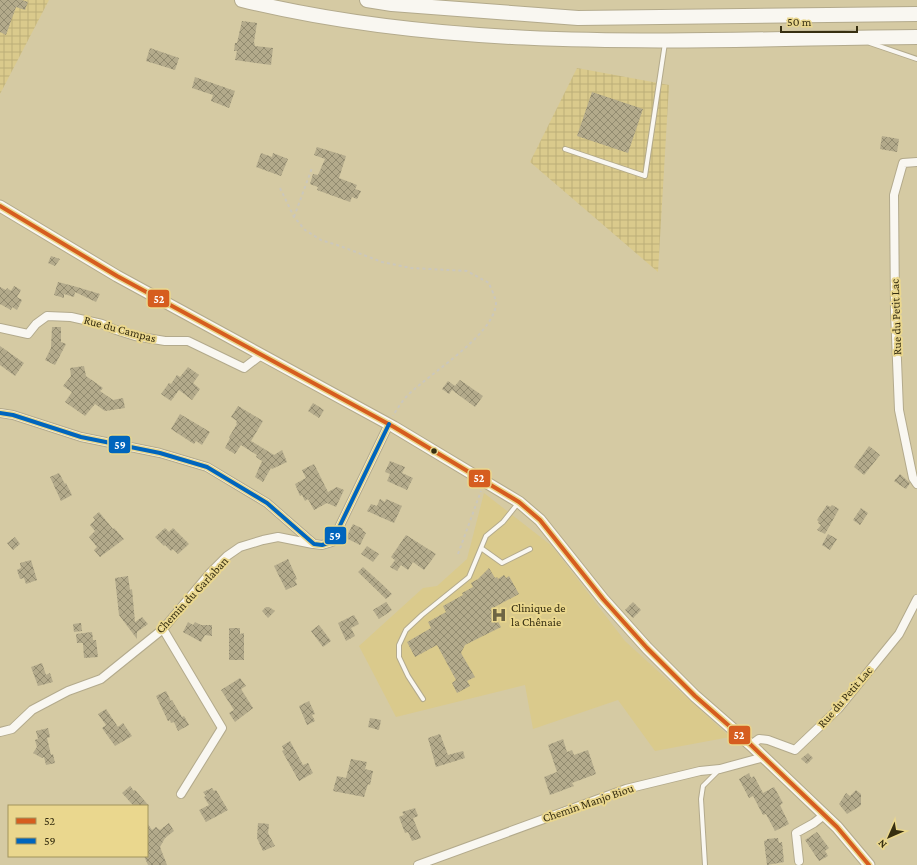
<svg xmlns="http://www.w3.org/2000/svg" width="917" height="865" font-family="'Crimson Pro',serif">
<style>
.built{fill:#daca8c}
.industrial{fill:url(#industrial-grid)}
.building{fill:url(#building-cross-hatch)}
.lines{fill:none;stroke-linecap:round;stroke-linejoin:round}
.lane-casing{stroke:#b3aa8c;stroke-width:6}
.street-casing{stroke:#b3aa8c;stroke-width:10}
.secondary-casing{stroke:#b3aa8c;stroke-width:13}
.highway-casing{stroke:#b3aa8c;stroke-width:16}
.path{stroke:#cbc7bc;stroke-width:2;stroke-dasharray:3 3;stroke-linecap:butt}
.lane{stroke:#f9f7f1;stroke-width:4}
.street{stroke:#f9f7f1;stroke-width:8}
.secondary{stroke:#f9f7f1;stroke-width:11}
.highway{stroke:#f9f7f1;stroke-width:14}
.bus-1-casing{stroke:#ead78e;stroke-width:7}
.bus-2-casing{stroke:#ead78e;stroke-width:7}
.bus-1{stroke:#d65d1f;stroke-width:4}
.bus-2{stroke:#0065bd;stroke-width:4}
.bus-dot{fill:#372f11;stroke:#ead78e;stroke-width:1.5}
.labels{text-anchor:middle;stroke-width:4;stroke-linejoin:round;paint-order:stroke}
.street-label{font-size:12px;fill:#372f11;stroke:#ead78e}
.poi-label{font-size:12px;fill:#372f11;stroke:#ead78e;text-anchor:start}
.line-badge{stroke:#ead78e;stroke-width:1.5}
.badge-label{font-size:11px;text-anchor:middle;font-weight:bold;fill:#fff}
</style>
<defs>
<pattern id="industrial-grid" width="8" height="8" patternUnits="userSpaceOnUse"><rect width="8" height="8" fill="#daca8c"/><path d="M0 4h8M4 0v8" fill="none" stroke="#bcae78"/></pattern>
<pattern id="building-cross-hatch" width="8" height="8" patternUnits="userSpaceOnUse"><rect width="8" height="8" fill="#b3aa8b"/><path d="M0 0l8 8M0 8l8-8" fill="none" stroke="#928b70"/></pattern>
</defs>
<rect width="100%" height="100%" fill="#d5caa3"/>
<path class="built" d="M 484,493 L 552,546 L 625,641 L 730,737 L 655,751 L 618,700 L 533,729 L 525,685 L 396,717 L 359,646 L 423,588 L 437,586 L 467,559 Z"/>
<path class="industrial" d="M 0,0 L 49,0 L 0,94 Z
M 577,68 L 669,85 L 658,272 L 530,162 Z"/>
<path class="building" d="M 0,0 L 22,0 L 28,2 L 25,10 L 16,7 L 6,35 L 0,32 Z
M 242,21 L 257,23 L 254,42 L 255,46 L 273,48 L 271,65 L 235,60 L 237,51 L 234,51 L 235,43 L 237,43 Z
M 150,48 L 179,58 L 175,70 L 146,61 Z
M 195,77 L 235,91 L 229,108 L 211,101 L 213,95 L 192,88 Z
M 592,92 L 643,109 L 628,153 L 577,136 Z
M 882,136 L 899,139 L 897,152 L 880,149 Z
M 317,147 L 346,156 L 339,178 L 357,185 L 355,189 L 361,191 L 357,199 L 352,197 L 350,202 L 317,190 L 318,187 L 310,184 L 313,174 L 318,175 L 325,159 L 314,155 Z
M 261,153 L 272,157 L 273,153 L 288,159 L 281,176 L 256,167 Z
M 51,256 L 60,259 L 55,266 L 48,263 Z
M 58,282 L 77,287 L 100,294 L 96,302 L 75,292 L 74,297 L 64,294 L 64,298 L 54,295 Z
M 14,286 L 21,290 L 17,297 L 22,300 L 17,310 L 12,307 L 11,310 L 0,304 L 0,287 L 6,290 L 7,288 L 11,291 Z
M 52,327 L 61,327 L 61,342 L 66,344 L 55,365 L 45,360 L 51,348 Z
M 0,346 L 24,363 L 15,376 L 0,365 Z
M 84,366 L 86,376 L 103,388 L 100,391 L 113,400 L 123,398 L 125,408 L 105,411 L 95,404 L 85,416 L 65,402 L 72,392 L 63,386 L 71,376 L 70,368 Z
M 188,367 L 199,375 L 193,383 L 200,389 L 192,400 L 179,390 L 171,401 L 161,394 L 169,383 L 171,384 L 177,375 L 180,377 Z
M 460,380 L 483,396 L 475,407 L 452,390 L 449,394 L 442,389 L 448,381 L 455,386 Z
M 313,403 L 324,410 L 319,418 L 308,411 Z
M 238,406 L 263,421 L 251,441 L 274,455 L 282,450 L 287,462 L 272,469 L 271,468 L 263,482 L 255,477 L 262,461 L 256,457 L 257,455 L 241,445 L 235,454 L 225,448 L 230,438 L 229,437 L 237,424 L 236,423 L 237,421 L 231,417 Z
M 180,414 L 210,432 L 202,445 L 196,441 L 194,444 L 171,429 Z
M 869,446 L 880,455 L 864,475 L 854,467 Z
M 390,461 L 405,467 L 402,473 L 413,478 L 407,490 L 387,481 L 390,474 L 385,472 Z
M 314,464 L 328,492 L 337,487 L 344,490 L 336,507 L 327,503 L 314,510 L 308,499 L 305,501 L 302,495 L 300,496 L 295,484 L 306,478 L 302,470 Z
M 59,473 L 65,484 L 66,483 L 72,495 L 61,501 L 50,477 Z
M 900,474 L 910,483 L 906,489 L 894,481 Z
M 380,499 L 385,502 L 386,499 L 402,506 L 394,523 L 367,511 L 371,504 L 377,506 Z
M 827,505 L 830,507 L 832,505 L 839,509 L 825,534 L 817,530 L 821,525 L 818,523 L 819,522 L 817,520 Z
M 861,508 L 868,513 L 860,525 L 853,520 Z
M 99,512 L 113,529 L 114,528 L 124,539 L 100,557 L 94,550 L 97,547 L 89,537 L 95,531 L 90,525 L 95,520 L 93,517 Z
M 353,524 L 363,529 L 362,530 L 366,533 L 360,545 L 346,538 Z
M 165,528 L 169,532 L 173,528 L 189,544 L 178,554 L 173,549 L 171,551 L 165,545 L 164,546 L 155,537 Z
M 828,534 L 837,539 L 830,550 L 822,545 Z
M 406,535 L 436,554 L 424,570 L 413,562 L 408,570 L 401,565 L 397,571 L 390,567 L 395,560 L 391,557 Z
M 15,537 L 20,544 L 13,550 L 7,543 Z
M 367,546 L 379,554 L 373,562 L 361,554 Z
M 288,559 L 297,579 L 295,580 L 297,585 L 286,590 L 274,566 Z
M 31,560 L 37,580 L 26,584 L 24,578 L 20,579 L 17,570 L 21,568 L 20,563 Z
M 363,567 L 383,585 L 392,594 L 386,599 L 358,572 Z
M 489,568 L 495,578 L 497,577 L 498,579 L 504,575 L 506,578 L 509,576 L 519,594 L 491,609 L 501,627 L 465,645 L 461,653 L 475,677 L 467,681 L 470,686 L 457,693 L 452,683 L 456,680 L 437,645 L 415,657 L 407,642 L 431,628 L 428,622 L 446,612 L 443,606 L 463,595 L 462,593 L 473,587 L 471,583 L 478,579 Z
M 128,576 L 130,590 L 132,589 L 135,622 L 142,617 L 148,624 L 137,632 L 137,639 L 119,615 L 115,578 Z
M 386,602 L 392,610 L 379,619 L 373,610 Z
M 633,602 L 641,610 L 633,618 L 625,610 Z
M 266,607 L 269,607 L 275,611 L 268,618 L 262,611 Z
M 354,615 L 359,624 L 351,628 L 355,636 L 346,641 L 338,623 Z
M 188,622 L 193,625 L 195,622 L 201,625 L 212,625 L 212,636 L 205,635 L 201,642 L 183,632 Z
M 81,623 L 82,631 L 74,632 L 73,624 Z
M 319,625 L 331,641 L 323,647 L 311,631 Z
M 229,628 L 240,628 L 240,634 L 244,633 L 244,660 L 229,660 Z
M 92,632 L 93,640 L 96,640 L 98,657 L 84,658 L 83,643 L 77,643 L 76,634 Z
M 42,663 L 46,675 L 50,673 L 53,682 L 38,686 L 31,667 Z
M 240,678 L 246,686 L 241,689 L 253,708 L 235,722 L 229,713 L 234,710 L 221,690 Z
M 166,691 L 171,701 L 172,700 L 182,717 L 184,716 L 189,725 L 178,731 L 174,722 L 171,723 L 170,720 L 168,721 L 156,696 Z
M 309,701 L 315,714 L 312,715 L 315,721 L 307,725 L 299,706 Z
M 106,709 L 118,727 L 123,723 L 132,736 L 115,746 L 102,728 L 106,725 L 98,714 Z
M 370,718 L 381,720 L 379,730 L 368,727 Z
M 48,728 L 50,737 L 47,738 L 51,755 L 53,754 L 55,763 L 46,765 L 44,757 L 42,758 L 33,753 L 37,747 L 35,740 L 38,739 L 36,731 Z
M 440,734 L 448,755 L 463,751 L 465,758 L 436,767 L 428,738 Z
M 563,739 L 567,752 L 572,750 L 574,755 L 588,750 L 596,774 L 572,783 L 574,786 L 550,795 L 544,777 L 557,772 L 548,745 Z
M 290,741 L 303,765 L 308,763 L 313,773 L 299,781 L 282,751 L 284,750 L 282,746 Z
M 808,753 L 813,758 L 807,764 L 801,759 Z
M 351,759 L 367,762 L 365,769 L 373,771 L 370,785 L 368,784 L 364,797 L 333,791 L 337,776 L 346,778 Z
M 749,773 L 751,778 L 754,776 L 763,793 L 774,787 L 783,803 L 780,805 L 789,824 L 775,831 L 766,814 L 763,815 L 753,796 L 749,798 L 739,779 Z
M 130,786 L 134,791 L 135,790 L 149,806 L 134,806 L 122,793 Z
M 212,788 L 214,791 L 216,790 L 228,810 L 206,822 L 199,810 L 209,805 L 204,797 L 206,796 L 203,792 Z
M 856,790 L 861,794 L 861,804 L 860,806 L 847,814 L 839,804 L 846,793 L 850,796 Z
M 415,808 L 418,816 L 413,818 L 421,838 L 412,841 L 408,832 L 405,833 L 399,817 L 404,815 L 402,812 Z
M 147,823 L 152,830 L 156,827 L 160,830 L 169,823 L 174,831 L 165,838 L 160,847 L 167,865 L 148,865 L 144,856 L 147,856 Z
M 258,823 L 269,824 L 268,833 L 275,846 L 263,851 L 257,838 Z
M 817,832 L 829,848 L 825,851 L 828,856 L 819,861 L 805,840 Z
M 778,838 L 779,843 L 782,842 L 784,862 L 767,865 L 764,841 L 767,840 L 767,839 Z"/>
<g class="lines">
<g class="lane-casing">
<path id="lane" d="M 870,43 L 917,59
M 565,149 L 645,176 L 665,43
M 481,548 L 502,563 L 530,549
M 423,699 L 408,676 L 399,657 L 399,645 L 406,630 L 422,615 L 469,577 L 486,536 L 503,522 L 519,502
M 705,865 L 701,799 L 703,786 L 718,771"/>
</g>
<g class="street-casing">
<path id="street" d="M 917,162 L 903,163 L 894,195 L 895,311 L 899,410 L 913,478 L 917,484
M 0,328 L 28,334 L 36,324 L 47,316 L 71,317 L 102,324 L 116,330 L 135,336 L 165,341 L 188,341 L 244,368 L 261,355
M 0,413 L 13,415 L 81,437 L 160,453 L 207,467 L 267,503 L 314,544 L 322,545 L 332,542 L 389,424
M 163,629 L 222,728 L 181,794
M 0,732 L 12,729 L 32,710 L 68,691 L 101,679 L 163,629 L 210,573 L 227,556 L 240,547 L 263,540 L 278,537 L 313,544
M 751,745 L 759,739 L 768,740 L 795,750 L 838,709 L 899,634 L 917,599
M 799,861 L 796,833 L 814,823 L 824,815
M 418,865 L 626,789 L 700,771 L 720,769 L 764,757"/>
</g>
<g class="secondary-casing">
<path id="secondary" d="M 0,206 L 117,276 L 394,427 L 519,502 L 540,520 L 603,599 L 647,648 L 695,696 L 751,745 L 837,827 L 869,865"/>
</g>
<g class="highway-casing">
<path id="highway" d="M 242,0 C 463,54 692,39 917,37
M 367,0 L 392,4 L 578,18 L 917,14"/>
</g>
<path class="path" d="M 280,188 L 294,217 L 305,230 L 321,240 L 340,246 L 382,262 L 411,268 L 467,271 L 489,283 C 491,289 496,298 496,304 C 493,336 430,373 407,396 C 402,401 397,409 393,416
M 294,217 L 312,168
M 458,554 L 481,491"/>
<use href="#lane" class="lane"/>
<use href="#street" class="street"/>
<use href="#secondary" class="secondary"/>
<use href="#highway" class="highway"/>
<g class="bus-1-casing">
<path id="bus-1" d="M 0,206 L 117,276 L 394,427 L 519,502 L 540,520 L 603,599 L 647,648 L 695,696 L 751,745 L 837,827 L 869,865"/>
</g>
<g class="bus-2-casing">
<path id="bus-2" d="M 0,413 L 13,415 L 81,437 L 160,453 L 207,467 L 267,503 L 314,544 L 322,545 L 332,542 L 389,424"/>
</g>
<use href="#bus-1" class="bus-1"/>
<use href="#bus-2" class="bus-2"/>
</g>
<defs>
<g id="hospital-bare" transform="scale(1.2)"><path d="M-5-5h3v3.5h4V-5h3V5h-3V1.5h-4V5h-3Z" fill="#6e6544" stroke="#ead78e" stroke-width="2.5" paint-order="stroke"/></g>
</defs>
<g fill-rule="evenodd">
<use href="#hospital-bare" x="499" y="615"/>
</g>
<circle class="bus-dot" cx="434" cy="451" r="3.5"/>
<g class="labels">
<g class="street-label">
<text transform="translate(896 317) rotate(-92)" y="4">Rue du Petit Lac</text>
<text transform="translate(120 329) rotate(15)" y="4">Rue du Campas</text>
<text transform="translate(192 595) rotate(-47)" y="4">Chemin du Garlaban</text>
<text transform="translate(845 697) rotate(-49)" y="4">Rue du Petit Lac</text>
<text transform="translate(588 803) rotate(-19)" y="4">Chemin Manjo Biou</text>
</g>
<g class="poi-label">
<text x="511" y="612">Clinique de<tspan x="511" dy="14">la Chênaie</tspan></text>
</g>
</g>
<g class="line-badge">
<rect x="147" y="289" width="23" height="19" rx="4" fill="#d65d1f"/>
<rect x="108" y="435" width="23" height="19" rx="4" fill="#0065bd"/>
<rect x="468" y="469" width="23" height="19" rx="4" fill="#d65d1f"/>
<rect x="324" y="526" width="23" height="19" rx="4" fill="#0065bd"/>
<rect x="728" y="725" width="23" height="20" rx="4" fill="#d65d1f"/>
</g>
<g class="badge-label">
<text x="159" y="303">52</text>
<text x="120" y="449">59</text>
<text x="479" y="482">52</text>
<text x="335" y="540">59</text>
<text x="739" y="739">52</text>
</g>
<rect x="8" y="805" width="140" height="52" fill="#ead78e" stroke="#a2945c"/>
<rect x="16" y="818" width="20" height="6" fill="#d65d1f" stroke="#a2945c"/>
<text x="44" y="825" font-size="12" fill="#372f11">52</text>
<rect x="16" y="838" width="20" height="6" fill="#0065bd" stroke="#a2945c"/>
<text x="44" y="845" font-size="12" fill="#372f11">59</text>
<g transform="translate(889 837) rotate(225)" stroke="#ead78e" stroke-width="3" paint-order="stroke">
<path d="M0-3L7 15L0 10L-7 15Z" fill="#372f11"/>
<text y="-6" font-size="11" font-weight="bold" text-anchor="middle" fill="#372f11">N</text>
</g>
<path d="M781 26v6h76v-6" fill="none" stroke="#372f11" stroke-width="2"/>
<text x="787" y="26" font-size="12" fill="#372f11" stroke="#ead78e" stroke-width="3" paint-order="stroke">50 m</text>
</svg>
